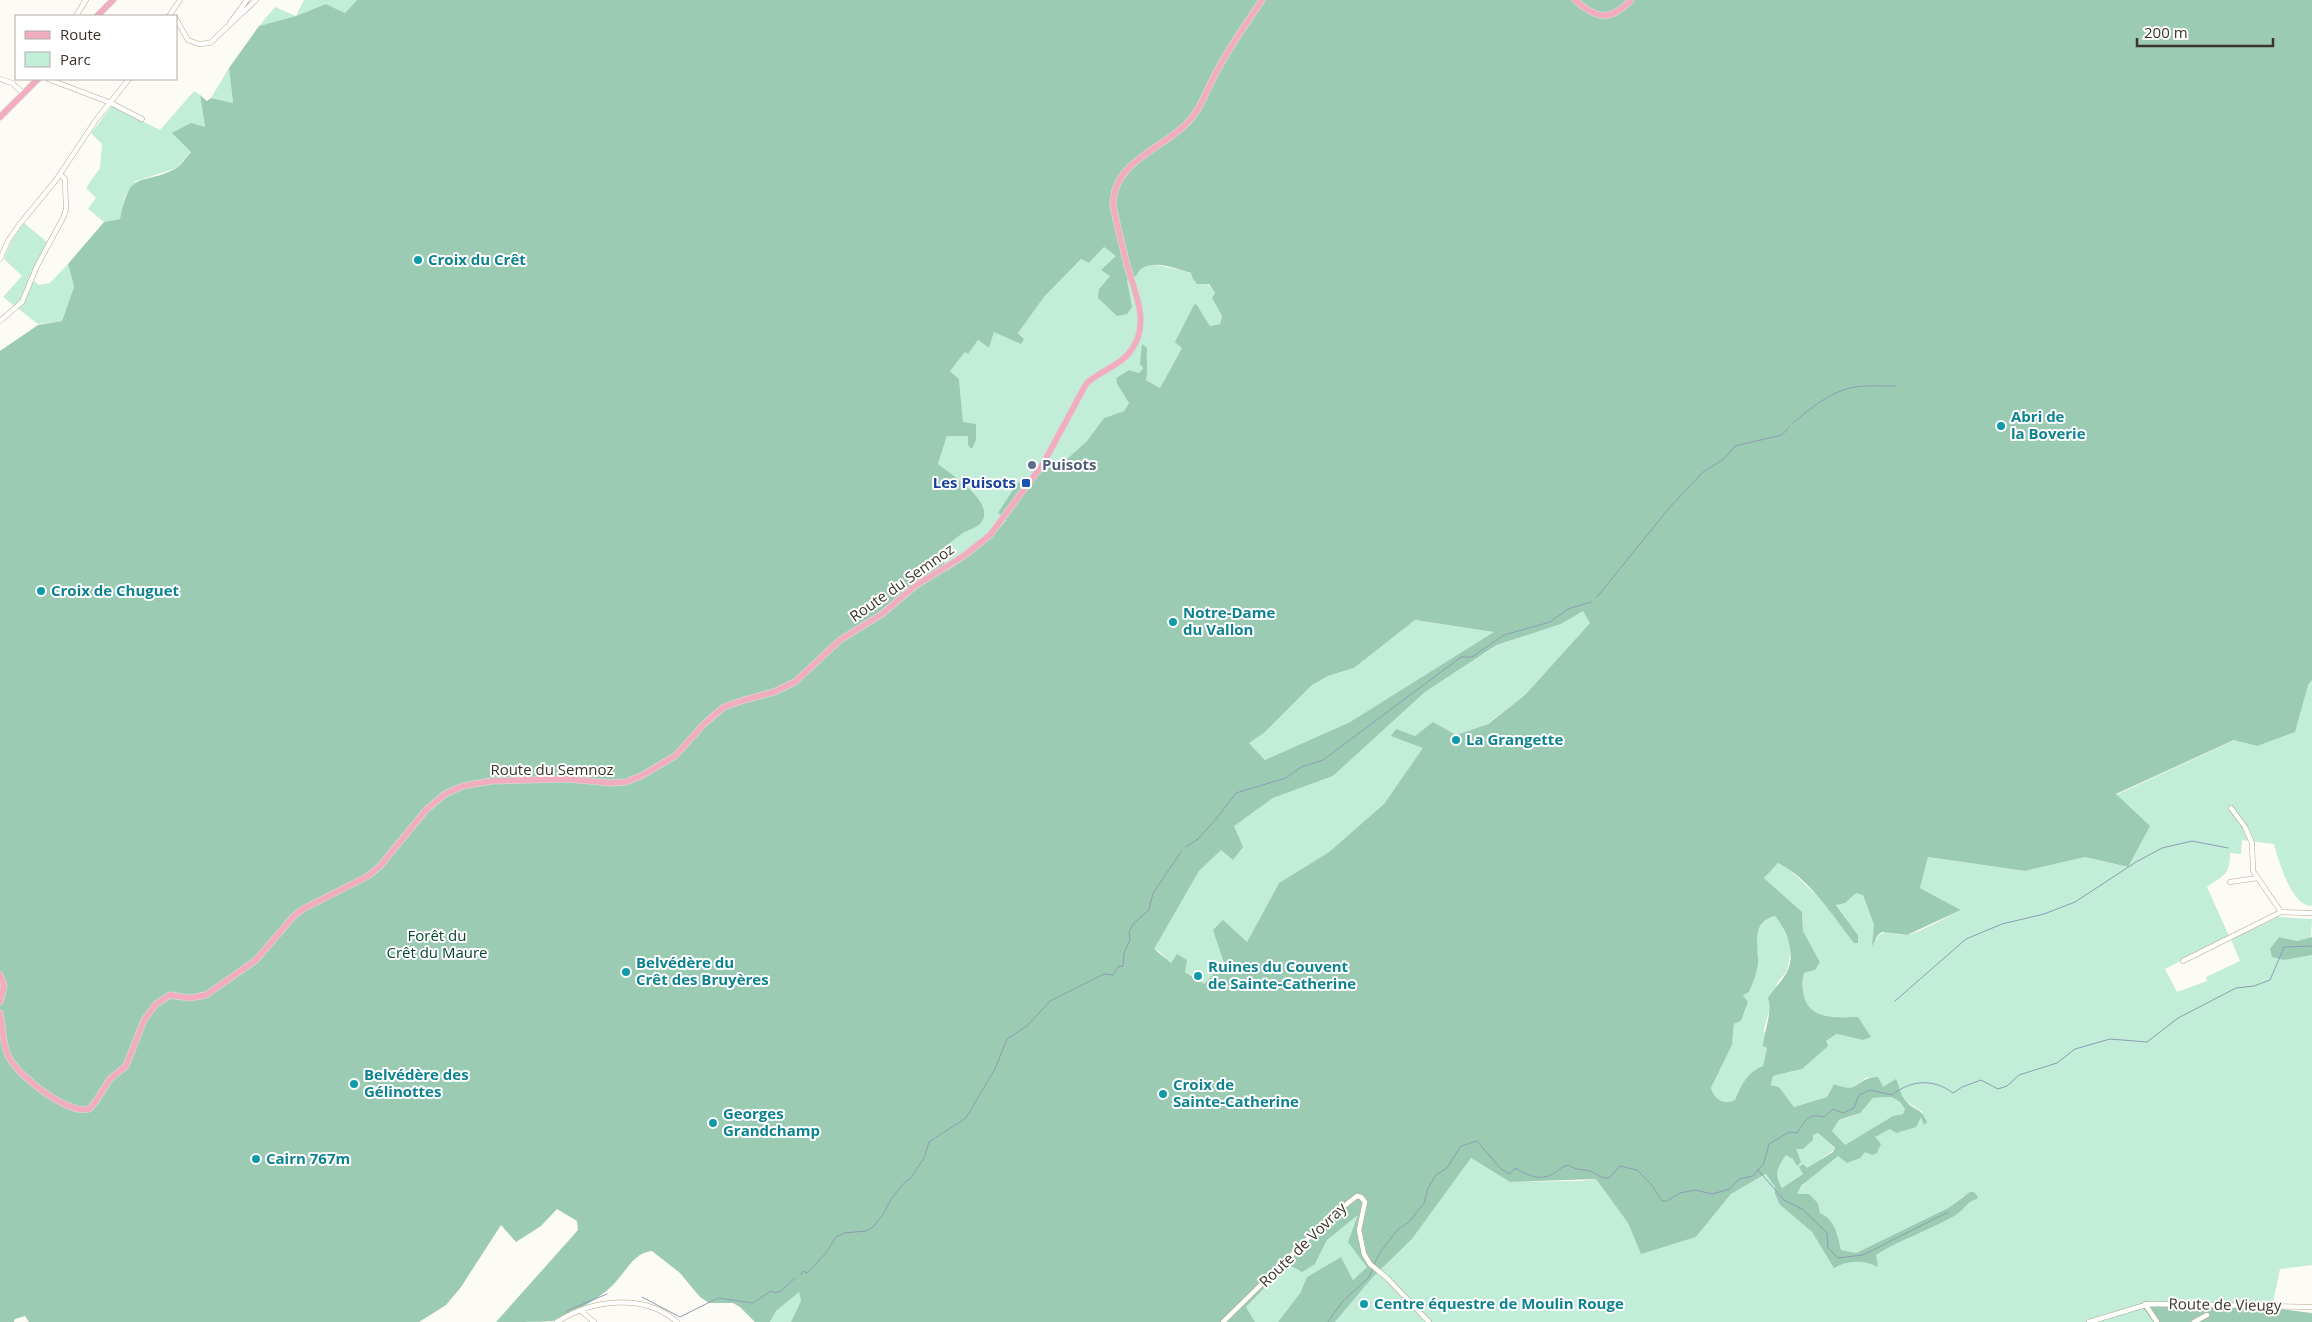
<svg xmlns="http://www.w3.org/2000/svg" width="2312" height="1322" font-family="'Open Sans',sans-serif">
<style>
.green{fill:#c2edd8}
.forest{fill:#9ccbb4;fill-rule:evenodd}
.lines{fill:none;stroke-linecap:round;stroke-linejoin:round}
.stream{stroke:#8e9cb3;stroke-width:1}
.minor-casing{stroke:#b3a78c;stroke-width:5.5}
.major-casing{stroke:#d8d7d4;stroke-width:7}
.minor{stroke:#fff;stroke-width:4.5}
.major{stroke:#f1adbf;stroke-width:5.5}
.culture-dot{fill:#0f9aa8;stroke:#fff;stroke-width:2}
.service-dot{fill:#5c6f8a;stroke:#fff;stroke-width:2}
.transit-dot{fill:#1a4fb4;stroke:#fff;stroke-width:2}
.labels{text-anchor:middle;stroke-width:4;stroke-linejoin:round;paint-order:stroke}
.culture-label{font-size:15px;font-weight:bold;fill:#0d838f;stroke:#fff;text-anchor:start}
.service-label{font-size:15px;font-weight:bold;fill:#4e5e75;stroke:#fff;text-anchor:start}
.transit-label{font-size:15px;font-weight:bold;fill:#164399;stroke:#fff;text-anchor:end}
.street-label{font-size:15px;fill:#3a352a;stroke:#fff}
.park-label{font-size:15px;fill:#06452f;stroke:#fff}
</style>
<rect width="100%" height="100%" fill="#fdfbf5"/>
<path class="green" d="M 304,0 L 357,0 L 345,13 L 326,4 L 296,16 L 259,26 L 275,7 L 296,16 Z
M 229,68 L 233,103 L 211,98 Z
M 194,91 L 200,95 L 205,128 L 191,151 L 177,168 L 136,181 L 125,196 L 120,219 L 104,222 L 88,209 L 96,198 L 86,188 L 100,168 L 102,144 L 91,133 L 112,106 L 160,130 Z
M 24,223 L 47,242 L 30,278 L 39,285 L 50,283 L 68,264 L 74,287 L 62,321 L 38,324 L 3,297 L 22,276 L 4,259 L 11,242 Z
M 1104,247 L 1117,256 L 1102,270 L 1110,276 L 1099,289 L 1127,280 L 1149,264 C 1174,268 1200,271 1215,293 L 1212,298 L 1222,316 L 1220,324 L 1210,326 L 1196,305 L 1182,348 L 1160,388 L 1146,380 C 1149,369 1146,360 1147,348 L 1143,367 L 1139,373 L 1129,370 L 1116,378 L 1117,384 L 1129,403 L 1124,411 L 1104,418 L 1087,441 L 1056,469 L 1049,462 L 1028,487 L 998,531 L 977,551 L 948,570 L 938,552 C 946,546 954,539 963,533 C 968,530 976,528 980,524 C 999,504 951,474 938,464 L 947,436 L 968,435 L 968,445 L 976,440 L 963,423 L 959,379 L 950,371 L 965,352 L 968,353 L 978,340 L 989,348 L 994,331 L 1013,339 L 1024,339 L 1018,333 L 1044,297 L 1081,259 L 1089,263 Z
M 1583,610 L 1590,623 L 1525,695 L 1487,724 L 1456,735 L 1433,723 L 1415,736 L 1392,736 L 1424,748 L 1384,804 L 1329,852 L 1279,883 L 1247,942 L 1204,984 L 1167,960 L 1160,952 L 1153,949 L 1199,871 L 1221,849 L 1233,826 L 1273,798 L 1333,776 L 1425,692 L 1498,645 L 1561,624 Z
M 1415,620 L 1495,632 L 1350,722 L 1265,760 L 1249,743 L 1264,733 L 1312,685 L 1328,676 L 1354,668 Z
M 2312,680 L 2312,906 C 2291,906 2279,861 2274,844 L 2242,840 L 2241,854 L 2230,853 C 2230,876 2223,875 2207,887 L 2229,936 L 2165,969 L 2177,992 L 2207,981 L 2206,977 L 2240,961 L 2231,939 L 2278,917 L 2312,919 L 2311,938 L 2297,941 L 2279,937 L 2283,960 L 2312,955 L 2312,1265 L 2280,1269 L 2272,1308 L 2140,1305 L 2153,1322 L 1335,1322 L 1372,1278 L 1412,1239 L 1471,1158 L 1510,1182 L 1580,1181 L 1596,1179 L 1628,1223 L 1641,1253 L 1696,1237 L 1731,1194 L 1767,1174 L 1775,1187 L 1775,1195 L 1779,1204 L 1812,1232 L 1834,1267 L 1844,1262 L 1867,1261 L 1896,1242 L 1958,1214 L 1970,1200 L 1977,1199 L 1963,1196 L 1948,1208 L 1856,1253 L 1841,1250 L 1837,1232 L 1820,1213 L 1818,1203 L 1809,1194 L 1797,1194 C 1816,1162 1858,1145 1890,1129 L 1896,1133 C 1906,1129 1919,1122 1923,1112 C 1909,1104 1901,1099 1898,1083 L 1882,1087 L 1867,1077 C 1852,1089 1851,1091 1834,1084 L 1827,1097 L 1794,1107 L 1779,1087 L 1771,1085 L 1773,1076 L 1802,1069 L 1826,1041 L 1838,1034 L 1863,1040 L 1858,1017 C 1838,1017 1810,1021 1804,996 C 1802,987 1802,982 1804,973 L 1814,970 L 1820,962 L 1803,931 L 1802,912 L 1764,878 L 1778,863 L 1788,868 L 1858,935 L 1836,904 L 1845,903 L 1856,892 L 1863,895 L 1874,925 L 1876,941 C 1881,926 1894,936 1906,935 C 1917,934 1949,916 1961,910 L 1920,888 L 1928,857 L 2025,871 L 2085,857 L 2127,867 L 2116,795 L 2235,740 L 2257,746 Z
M 1775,916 L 1781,923 L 1791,948 L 1787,971 L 1777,983 L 1764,1029 L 1767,1048 L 1763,1066 C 1748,1071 1740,1086 1735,1100 C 1723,1105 1715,1100 1711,1088 L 1732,1045 L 1734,1024 L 1741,1021 L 1748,1002 L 1743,995 C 1747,986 1758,967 1758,958 C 1759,955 1756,951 1756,947 C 1756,932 1761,920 1775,916 Z
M 1891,1097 L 1900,1102 L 1905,1109 L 1903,1114 L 1893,1116 L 1844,1146 L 1832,1131 L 1839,1120 C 1855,1117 1863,1110 1873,1098 Z
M 1818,1133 L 1835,1149 L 1807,1169 L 1803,1164 L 1803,1174 L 1782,1188 C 1774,1174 1777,1168 1786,1154 L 1793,1159 L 1795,1149 L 1803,1149 L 1813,1140 L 1812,1135 Z
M 1359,1214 L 1367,1267 L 1353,1280 L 1341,1257 L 1307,1277 L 1300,1293 L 1278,1322 L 1255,1322 L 1246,1307 L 1289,1264 L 1315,1264 L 1327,1240 Z
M 799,1291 L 801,1301 L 791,1322 L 770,1322 L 776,1311 Z"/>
<path class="forest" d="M 357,0 L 2312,0 L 2312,680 L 2308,685 L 2295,732 L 2257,746 L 2234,740 L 2116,794 L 2150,826 L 2128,867 L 2085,857 L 2025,871 L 1928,857 L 1920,888 L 1961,910 L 1907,935 L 1882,932 L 1878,935 L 1872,946 L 1874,925 L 1863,895 L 1856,893 L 1845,903 L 1836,905 L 1858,935 L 1858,943 L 1854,943 C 1834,917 1808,877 1778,863 L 1764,878 L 1802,912 L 1803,931 L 1820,962 L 1815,970 L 1804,973 C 1802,982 1802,987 1804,996 C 1810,1021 1839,1017 1858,1017 L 1871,1037 L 1863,1040 L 1837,1034 L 1826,1041 L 1828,1046 L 1802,1069 L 1773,1076 L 1771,1085 L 1779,1087 L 1794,1107 L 1827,1097 L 1834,1084 C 1862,1095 1853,1078 1878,1077 L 1883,1087 L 1896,1079 C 1900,1087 1900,1095 1907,1102 C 1915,1112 1920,1106 1927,1122 L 1924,1125 L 1921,1117 L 1916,1127 L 1896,1133 L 1890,1129 L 1875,1137 L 1881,1144 L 1877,1153 L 1872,1155 L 1865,1152 L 1860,1158 L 1847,1163 L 1838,1156 L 1802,1185 L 1797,1194 L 1809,1194 L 1818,1203 L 1820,1213 C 1835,1220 1838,1235 1841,1250 L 1856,1253 L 1948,1208 L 1970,1192 L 1974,1192 L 1978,1197 L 1977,1199 C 1967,1201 1964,1210 1956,1215 C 1930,1230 1901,1239 1876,1255 L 1878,1267 C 1864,1260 1848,1260 1834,1268 L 1812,1232 L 1779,1204 L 1775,1194 L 1775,1187 L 1766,1174 L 1731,1194 L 1696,1237 L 1641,1254 L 1628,1223 L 1596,1179 L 1510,1182 L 1471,1158 L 1412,1239 L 1372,1278 L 1335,1322 L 1278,1322 L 1300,1293 L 1307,1277 L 1341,1257 L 1353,1280 L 1367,1267 L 1348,1242 L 1358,1215 L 1327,1240 L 1315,1264 L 1302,1272 L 1288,1264 L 1246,1307 L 1255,1322 L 791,1322 L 801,1301 L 799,1292 L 776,1311 L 770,1322 L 755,1322 L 740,1307 L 733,1303 L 709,1303 L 700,1297 L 680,1273 L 652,1251 C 634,1252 625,1273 613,1285 C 597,1301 573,1312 553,1321 C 545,1322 507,1322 496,1322 L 578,1230 L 577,1221 L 557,1209 L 541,1226 L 516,1242 L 501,1225 L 461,1287 L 446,1305 L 419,1322 L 29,1322 L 25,1316 L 15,1319 L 14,1322 L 0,1322 L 0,351 L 38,325 L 62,321 L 74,287 L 68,264 L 104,222 L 120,219 C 131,168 138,187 175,169 C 181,166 186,157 191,152 L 172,133 L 191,123 L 205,127 L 200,95 L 207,101 L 211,98 L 233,103 L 229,68 L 259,26 L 296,16 L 326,4 L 345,13 ZM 1104,247 L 1116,256 L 1101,270 L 1110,276 L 1099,289 L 1098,298 L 1117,316 L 1127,314 L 1132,307 L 1127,280 L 1136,276 C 1146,256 1173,268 1191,273 L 1193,279 L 1197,284 L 1209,284 L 1215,293 L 1212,298 L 1222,316 L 1220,324 L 1210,326 L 1196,304 L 1194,305 L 1175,342 L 1182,348 L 1160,388 L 1146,380 C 1149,369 1146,360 1147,348 L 1142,344 L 1140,364 L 1143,368 L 1139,373 L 1129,370 L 1116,378 L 1117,384 L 1129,403 L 1124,411 L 1104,418 L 1087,441 L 1056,469 L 1049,462 L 1028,487 L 1018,482 L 998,513 L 1006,520 C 990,542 971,555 948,570 L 938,552 C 947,546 954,539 963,533 C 968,530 976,528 980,524 C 999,504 951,474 938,464 L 947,436 L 968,436 L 968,445 L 972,449 L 976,440 L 976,424 L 963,422 L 959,379 L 950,371 L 965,352 L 968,354 L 978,340 L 989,348 L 994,332 L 1021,344 L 1024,339 L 1018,333 L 1044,297 L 1081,259 L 1089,263 ZM 1583,611 L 1590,623 L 1525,695 L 1488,724 L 1456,735 L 1433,722 L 1415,736 L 1396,729 L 1391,736 L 1423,748 L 1384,804 L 1329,852 L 1279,883 L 1247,942 L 1223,920 L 1213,930 L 1224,963 L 1204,984 L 1185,972 L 1187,960 L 1177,954 L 1171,963 L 1154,949 L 1199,871 L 1221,850 L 1233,860 L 1243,847 L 1234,826 L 1273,798 L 1333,776 L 1425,692 L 1497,645 L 1561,624 ZM 1415,620 L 1494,632 L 1350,722 L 1265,760 L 1249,743 L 1264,733 L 1312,685 L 1328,676 L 1354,668 ZM 1775,916 C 1787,930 1796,955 1787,972 C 1782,981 1774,989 1768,998 C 1773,1011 1764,1031 1763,1046 L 1767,1048 L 1763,1066 C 1747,1072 1741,1085 1735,1100 C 1723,1105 1715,1100 1711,1088 L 1732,1045 L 1734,1024 L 1741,1021 L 1748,1002 L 1743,995 L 1749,992 C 1753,982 1759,969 1758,958 C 1757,941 1753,922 1775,916 ZM 1891,1097 L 1900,1102 L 1905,1109 L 1903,1114 L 1893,1116 L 1845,1145 L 1832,1131 L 1839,1120 L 1860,1113 L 1873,1098 ZM 1818,1133 L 1835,1148 L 1833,1152 L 1807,1168 L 1803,1164 L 1799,1167 L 1803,1174 L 1782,1188 C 1774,1174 1777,1168 1786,1155 L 1793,1159 L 1797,1166 L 1801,1162 L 1796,1149 L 1803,1149 L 1813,1140 L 1813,1135 Z
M 2279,937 L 2297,941 L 2312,937 L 2312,955 L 2284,960 L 2272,957 L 2270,949 Z
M 2140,1304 L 2272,1308 L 2312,1313 L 2312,1322 L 2153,1322 Z"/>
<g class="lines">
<path class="stream" d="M 1793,423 C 1811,408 1831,391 1855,387 C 1868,385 1882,386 1895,386
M 1597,597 L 1670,507 L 1703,472 L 1724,459 L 1735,446 L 1782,435 L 1789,427
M 1186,847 L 1198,839 L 1216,819 L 1236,793 L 1286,778 L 1301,767 L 1323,760 L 1461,657 L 1472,657 L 1504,635 L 1550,622 L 1568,609 L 1591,602
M 1895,1001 L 1966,939 L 2002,924 L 2044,914 L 2075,902 L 2136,862 L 2162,848 L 2192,841 L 2228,848
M 1758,1170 L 1784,1200 L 1802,1209 L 1827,1233 L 1828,1248 L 1838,1258 L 1863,1255 L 1948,1212
M 1374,1264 L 1381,1251 L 1398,1229 L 1409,1222 L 1424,1203 L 1428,1188 L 1436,1175 L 1447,1168 L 1461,1146 L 1477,1141 L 1501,1169 L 1510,1174 L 1515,1168 C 1526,1174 1538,1181 1551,1175 C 1559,1171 1559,1167 1569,1165 C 1579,1172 1580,1168 1589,1171 C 1597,1173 1600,1179 1609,1178 L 1620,1166 L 1637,1170 L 1651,1184 L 1662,1201 L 1667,1201 L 1680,1193 L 1695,1190 L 1712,1194 L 1730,1189 L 1739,1179 L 1753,1176 L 1764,1163 L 1769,1144 L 1789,1132 L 1797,1133 C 1806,1120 1808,1113 1824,1117 L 1833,1109 L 1843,1113 L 1854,1108 L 1859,1095 L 1870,1090 L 1892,1095 C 1911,1080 1933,1078 1953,1093 L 1962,1087 L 1981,1080 L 1998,1089 L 2007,1086 L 2019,1075 L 2057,1063 L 2075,1049 L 2110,1039 L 2147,1042 L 2178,1018 L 2236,988 L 2254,986 L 2270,980 L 2284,947 L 2312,946
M 801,1275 L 803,1271 L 807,1273 L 826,1253 L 836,1237 L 844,1233 L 866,1231 L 873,1227 L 884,1213 L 891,1199 L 905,1182 L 910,1179 L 924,1158 L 929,1142 L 966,1118 L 995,1069 L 1007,1039 L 1027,1026 L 1050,1001 L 1104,974 L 1113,975 L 1118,967 L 1123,966 L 1124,953 L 1130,940 L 1129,932 L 1134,923 L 1149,910 L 1153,893 L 1181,852
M 642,1297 L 680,1317 L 718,1298 L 753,1303 L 771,1291 L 775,1293 L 781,1291 L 795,1278
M 566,1311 L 607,1294
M 1328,1322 L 1342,1302 L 1369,1277 L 1373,1268"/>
<g class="minor-casing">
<path id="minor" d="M 76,16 L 86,0
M 169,16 L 180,0
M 176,19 L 188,40 L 199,44 L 210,43 L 256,0
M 230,23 L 247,0
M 0,79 L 12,83 L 24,94
M 48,79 L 111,103 L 142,119
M 0,259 L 8,241 L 19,225 L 56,180 L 96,120 L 129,79
M 0,321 L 22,302 L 37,266 L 64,216 L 66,209 L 65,179 L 60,174
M 2231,808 L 2245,827 L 2252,843 L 2253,871 L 2281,912
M 2230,882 L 2257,878
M 2183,961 L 2281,912 L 2312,913
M 2145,1304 L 2157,1322
M 580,1310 L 594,1322
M 557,1322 C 591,1300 644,1292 677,1322
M 1223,1322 L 1330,1217 L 1357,1196 L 1361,1197 L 1365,1202 L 1359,1230 L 1364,1254 L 1370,1264 L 1387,1278 L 1429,1322
M 2089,1322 L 2149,1304 L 2312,1307
M 2194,1322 L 2207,1315"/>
</g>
<g class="major-casing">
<path id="major" d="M 1575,0 C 1596,19 1610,22 1631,0
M 97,16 L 113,0
M 0,117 L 38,79
M 0,975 L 4,986 L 0,1002
M 0,1013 C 3,1026 2,1043 8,1055 C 16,1075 68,1115 89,1109 L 96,1101 L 110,1079 L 126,1066 L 144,1020 L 156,1004 L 170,995 L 190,998 L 206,995 L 256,960 L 293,917 L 303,909 L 368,876 L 380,866 L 426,810 L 445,794 L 463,786 L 491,781 L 567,779 L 611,783 L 626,782 L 641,776 L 675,756 L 705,723 L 724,707 L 744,700 L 774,692 L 795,682 L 840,640 L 882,614 L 915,586 L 965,555 L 990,535 L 1043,464 L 1086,384 C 1099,371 1118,367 1129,353 C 1152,325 1135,294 1127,265 C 1122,245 1117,225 1113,205 C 1113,163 1159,150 1184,126 C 1201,111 1206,90 1217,71 C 1230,46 1247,23 1262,0"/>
</g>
<use href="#minor" class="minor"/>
<use href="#major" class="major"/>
</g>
<g class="culture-dot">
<circle cx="418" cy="260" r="5"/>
<circle cx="2001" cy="426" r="5"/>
<circle cx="41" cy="591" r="5"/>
<circle cx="1173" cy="622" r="5"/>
<circle cx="1456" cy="740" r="5"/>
<circle cx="626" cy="972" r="5"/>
<circle cx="1198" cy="976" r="5"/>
<circle cx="354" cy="1084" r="5"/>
<circle cx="1163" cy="1094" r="5"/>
<circle cx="713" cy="1123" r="5"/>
<circle cx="256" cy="1159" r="5"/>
<circle cx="1364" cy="1304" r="5"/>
</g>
<circle class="service-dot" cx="1032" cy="465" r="5"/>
<rect class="transit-dot" x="1021" y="478" width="10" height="10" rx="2.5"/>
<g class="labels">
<g class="culture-label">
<text x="428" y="265">Croix du Crêt</text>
<text x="2011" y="422">Abri de<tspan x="2011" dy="17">la Boverie</tspan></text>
<text x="51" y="596">Croix de Chuguet</text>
<text x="1183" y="618">Notre-Dame<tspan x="1183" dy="17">du Vallon</tspan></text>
<text x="1466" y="745">La Grangette</text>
<text x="636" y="968">Belvédère du<tspan x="636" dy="17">Crêt des Bruyères</tspan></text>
<text x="1208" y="972">Ruines du Couvent<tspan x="1208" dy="17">de Sainte-Catherine</tspan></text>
<text x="364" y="1080">Belvédère des<tspan x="364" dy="17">Gélinottes</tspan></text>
<text x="1173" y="1090">Croix de<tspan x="1173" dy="17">Sainte-Catherine</tspan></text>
<text x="723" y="1119">Georges<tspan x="723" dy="17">Grandchamp</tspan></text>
<text x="266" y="1164">Cairn 767m</text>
<text x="1374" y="1309">Centre équestre de Moulin Rouge</text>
</g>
<g class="service-label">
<text x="1042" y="470">Puisots</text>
</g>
<g class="transit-label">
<text x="1016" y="488">Les Puisots</text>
</g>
<g class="street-label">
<text transform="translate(902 583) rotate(-35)" y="5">Route du Semnoz</text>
<text x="552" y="775">Route du Semnoz</text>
<text transform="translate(1303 1245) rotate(-44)" y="5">Route de Vovray</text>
<text transform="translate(2225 1305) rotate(1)" y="5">Route de Vieugy</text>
</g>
<g class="park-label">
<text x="437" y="941">Forêt du<tspan x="437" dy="17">Crêt du Maure</tspan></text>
</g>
</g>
<rect x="15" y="15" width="162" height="65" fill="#ffffff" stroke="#b0aeaa"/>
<rect x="25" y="31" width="25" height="8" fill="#f1adbf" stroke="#b0aeaa"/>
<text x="60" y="40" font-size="15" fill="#3a352a">Route</text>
<rect x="25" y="52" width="25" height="15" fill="#c2edd8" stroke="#b0aeaa"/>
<text x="60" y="65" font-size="15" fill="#3a352a">Parc</text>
<path d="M2137 38v8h136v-8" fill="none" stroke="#3a352a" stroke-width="2.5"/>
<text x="2144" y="38" font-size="15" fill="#3a352a" stroke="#ffffff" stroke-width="4" paint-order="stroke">200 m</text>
</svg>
